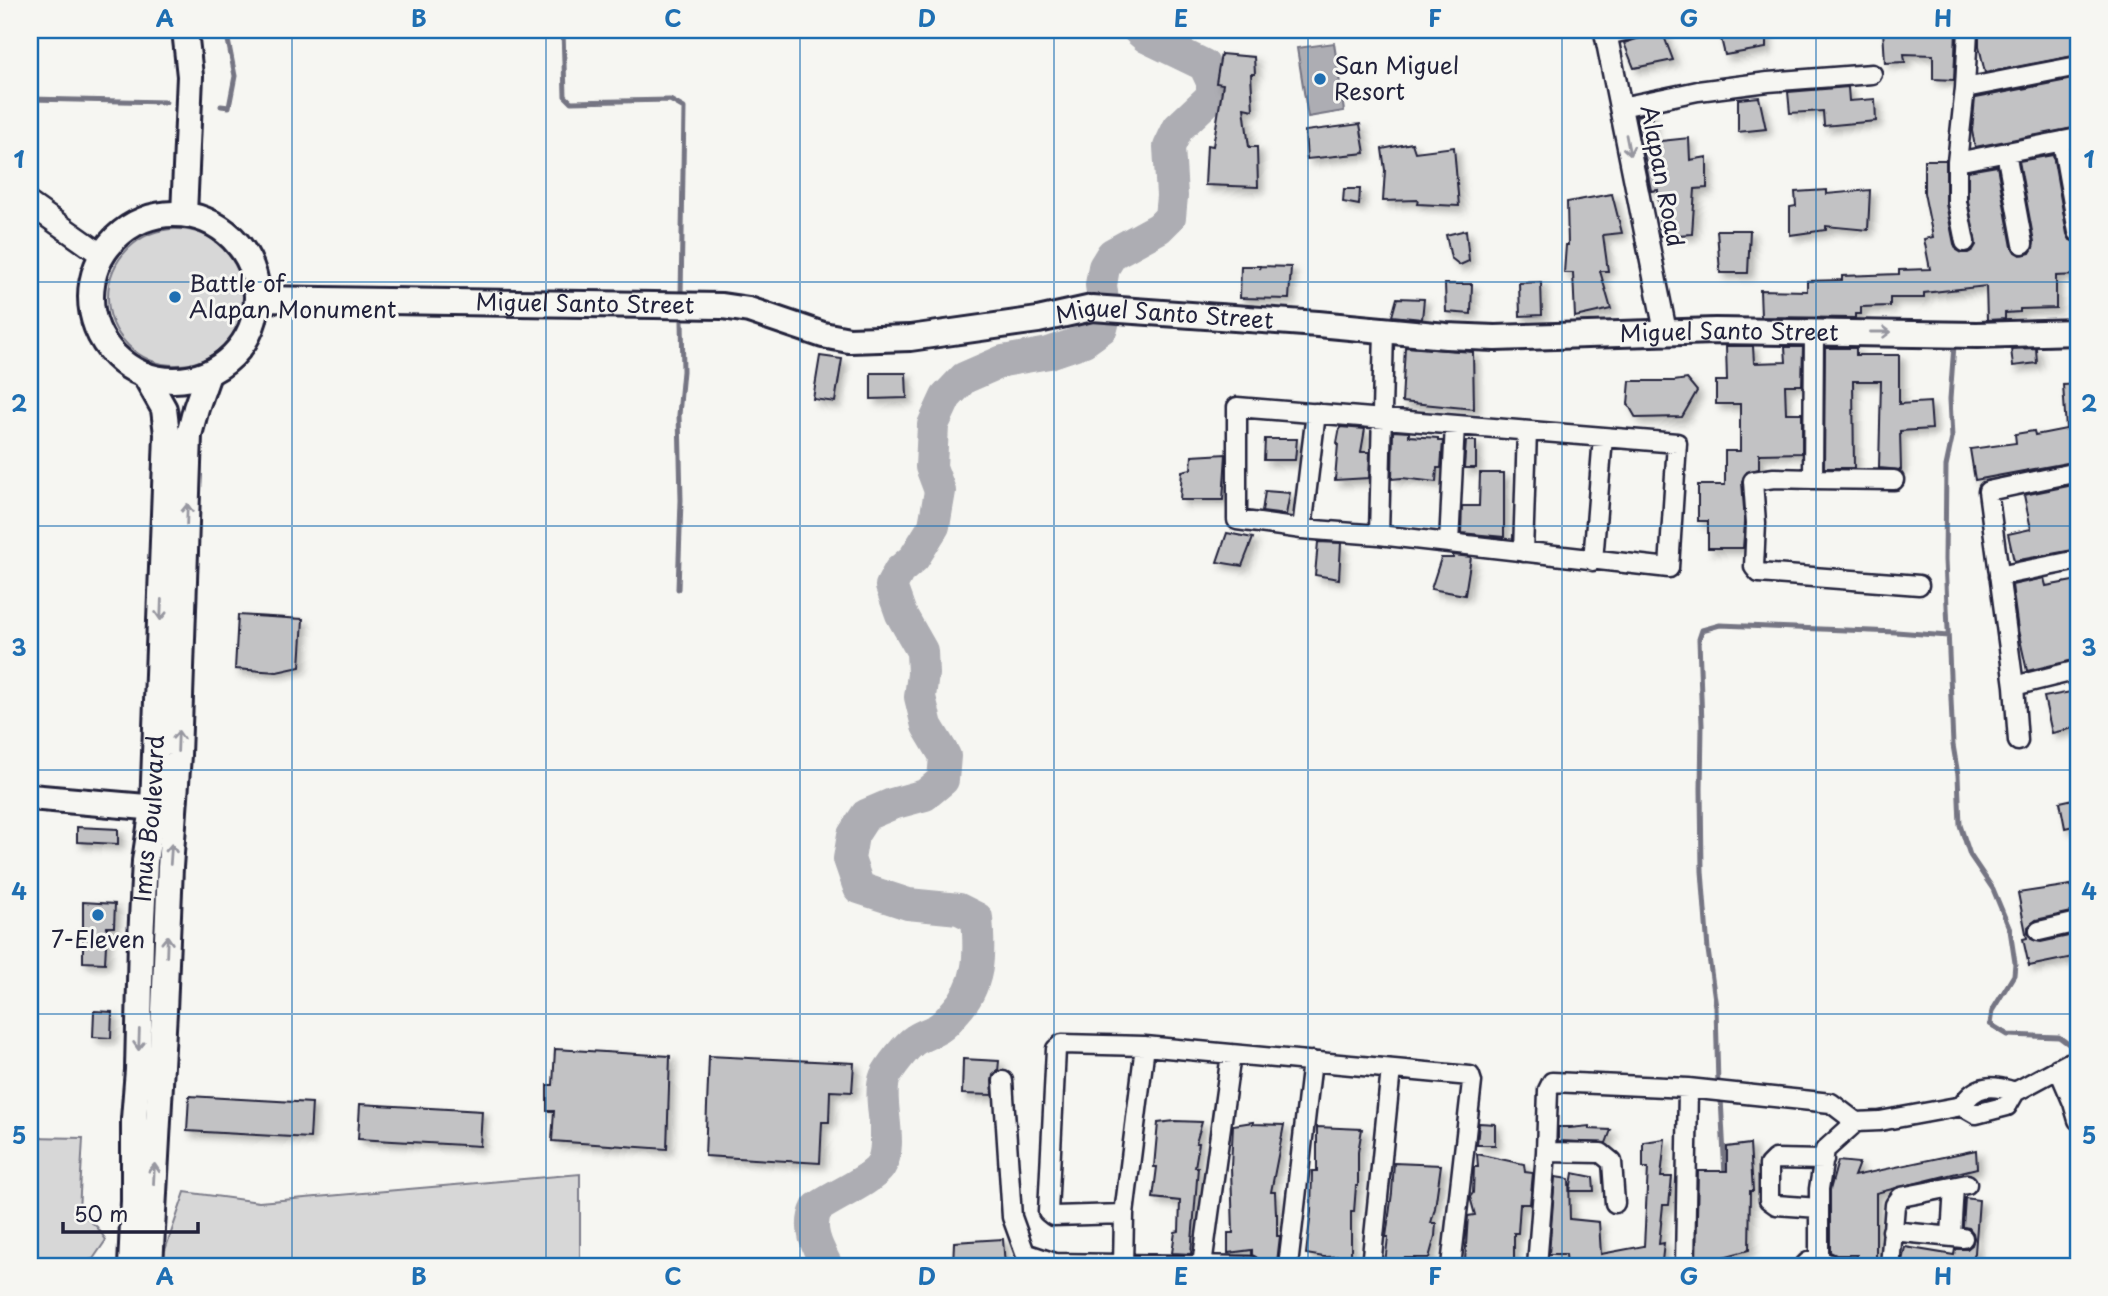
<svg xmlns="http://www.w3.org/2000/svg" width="2108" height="1296" font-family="'Playpen Sans',sans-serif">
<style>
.green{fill:#d7d7d7;stroke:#7c7c89;stroke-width:2}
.water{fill:#adadb3;stroke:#757583;stroke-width:2}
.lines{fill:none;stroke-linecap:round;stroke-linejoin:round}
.stream{stroke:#757583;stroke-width:5}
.river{stroke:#adadb3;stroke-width:32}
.building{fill:#c2c2c4;stroke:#22223b;stroke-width:2;filter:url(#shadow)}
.minor-casing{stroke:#22223b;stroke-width:23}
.tertiary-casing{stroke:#22223b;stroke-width:26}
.secondary-casing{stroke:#22223b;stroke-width:30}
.minor{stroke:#f6f6f2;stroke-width:18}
.tertiary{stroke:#f6f6f2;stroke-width:21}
.secondary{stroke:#f6f6f2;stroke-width:24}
.oneway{stroke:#9797a0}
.grid{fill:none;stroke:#1f6fb2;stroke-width:2;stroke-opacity:0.55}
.poi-dot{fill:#1f6fb2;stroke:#f6f6f2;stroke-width:2.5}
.labels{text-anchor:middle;stroke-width:6;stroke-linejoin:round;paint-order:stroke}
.poi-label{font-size:23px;fill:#22223b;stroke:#f6f6f2;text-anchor:start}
.street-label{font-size:23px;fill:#22223b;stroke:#f6f6f2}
.neatline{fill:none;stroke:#1f6fb2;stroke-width:2.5}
.grid-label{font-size:23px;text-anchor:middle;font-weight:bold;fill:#1f6fb2}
</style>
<defs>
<filter id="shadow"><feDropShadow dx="5" dy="5" stdDeviation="3.5" flood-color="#0004"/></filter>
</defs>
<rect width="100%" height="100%" fill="#f6f6f2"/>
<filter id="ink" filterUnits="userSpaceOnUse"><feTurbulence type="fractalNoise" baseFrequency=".0143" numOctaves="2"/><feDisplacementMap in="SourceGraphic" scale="14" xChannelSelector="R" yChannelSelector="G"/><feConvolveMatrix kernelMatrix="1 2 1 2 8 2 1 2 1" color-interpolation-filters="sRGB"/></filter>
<g filter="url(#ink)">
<path class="green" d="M108 297a68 68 0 1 1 136 0a68 68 0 1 1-136 0Z
M 30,1137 L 83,1138 L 79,1211 L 97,1227 L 106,1240 L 93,1259 L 67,1266 L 30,1266 Z
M 580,1174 L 580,1266 L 160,1265 L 185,1192 L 259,1202 Z"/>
<path class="water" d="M 1334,43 L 1344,111 L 1308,117 L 1297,48 Z"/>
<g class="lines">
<path class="stream" d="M 563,30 L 565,96 L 571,102 L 670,100 L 684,108 L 681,297
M 30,99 L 166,102
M 221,106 L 229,107 L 235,76 L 226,30
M 1954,345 L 1950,399 L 1952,438 L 1946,466 L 1945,560 L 1953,745 L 1958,775 L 1960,825 L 1970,855 L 1993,889 L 2010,930 L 2015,963 L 2014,975 L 1992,1011 L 1990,1024 L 2008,1035 L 2059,1037 L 2078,1051
M 678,589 L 681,500 L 679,415 L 683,371 L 682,321
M 1718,1085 L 1716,1007 L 1708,950 L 1702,871 L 1701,789 L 1702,725 L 1699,639 L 1702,630 L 1720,625 L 1896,632 L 1948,636
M 1721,1098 L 1725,1176
M 1727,1252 L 1728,1266"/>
<path class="river" d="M 827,1266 C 817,1247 807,1228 817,1208 C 832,1197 871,1180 880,1167 C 895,1143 876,1101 885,1077 C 889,1068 907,1045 915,1040 C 922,1035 931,1033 939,1028 C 945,1024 950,1018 954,1013 C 981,985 980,954 977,918 L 959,909 L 908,904 L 859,888 L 849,859 L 853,835 L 866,815 L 892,804 L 925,795 L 943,780 L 945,756 L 927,726 L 920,697 L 923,674 L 922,651 L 901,614 L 891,586 L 899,571 L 914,558 L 934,526 L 940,491 L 931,467 L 933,425 L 946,397 L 964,378 L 1003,361 L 1049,353 L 1084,341 L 1102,328 L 1105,316 L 1101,285 L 1104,267 L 1112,254 L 1159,228 L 1170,217 L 1172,196 L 1169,147 L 1178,128 L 1212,96 L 1212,82 L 1204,65 L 1146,37 L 1138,30"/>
</g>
<path class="building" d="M 1719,30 L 1766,30 L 1766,48 L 1725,55 Z
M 1883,30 L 1956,30 L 1954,80 L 1933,79 L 1933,55 L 1904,54 L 1905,62 L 1885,63 Z
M 1996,30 L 2078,30 L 2078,55 L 1985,73 L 1979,46 L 1979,33 Z
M 1662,31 L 1673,60 L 1634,68 L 1624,43 Z
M 1221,54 L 1254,57 L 1255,74 L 1251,74 L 1253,110 L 1244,108 L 1249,147 L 1257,147 L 1258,187 L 1205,185 L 1207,145 L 1213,146 L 1223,84 L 1216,83 Z
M 2078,78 L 2078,127 L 1975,147 L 1972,131 L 1975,98 Z
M 1848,87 L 1849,101 L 1875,99 L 1876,121 L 1824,126 L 1823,111 L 1790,113 L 1788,92 Z
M 1759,97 L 1766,129 L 1738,132 L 1738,99 Z
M 1651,112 L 1653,133 L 1639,134 L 1636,116 Z
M 1360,124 L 1365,153 L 1307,159 L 1305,131 Z
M 1689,138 L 1690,160 L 1707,157 L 1707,188 L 1695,189 L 1692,234 L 1660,236 L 1658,190 L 1651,191 L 1642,143 Z
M 1412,143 L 1415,152 L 1454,147 L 1459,206 L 1417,204 L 1418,200 L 1383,201 L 1385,170 L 1382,149 Z
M 2053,155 L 2067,234 L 2070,240 L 2078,243 L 2078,275 L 2056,276 L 2056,308 L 2020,309 L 2020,312 L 2005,313 L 2005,319 L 1987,320 L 1986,286 L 1924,293 L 1924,298 L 1890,298 L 1890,306 L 1861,307 L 1861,314 L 1855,314 L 1855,318 L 1761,317 L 1760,290 L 1807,291 L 1807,281 L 1842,280 L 1842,276 L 1899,274 L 1899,270 L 1930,269 L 1924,239 L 1933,237 L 1924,193 L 1924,160 L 1946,160 L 1946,204 L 1954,244 L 1957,250 L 1962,253 L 1968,253 L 1973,250 L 1976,245 L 1968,201 L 1968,171 L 1997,166 L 2012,247 L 2015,252 L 2020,255 L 2030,253 L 2033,248 L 2034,242 L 2019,161 Z
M 1344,189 L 1360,189 L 1359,205 L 1343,202 Z
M 1827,190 L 1827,194 L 1870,190 L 1868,230 L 1826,226 L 1826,230 L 1790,235 L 1790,207 L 1796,206 L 1795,192 Z
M 1612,194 L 1622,233 L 1603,235 L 1608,271 L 1600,271 L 1611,309 L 1575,317 L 1573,273 L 1564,273 L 1566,245 L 1568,245 L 1567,202 Z
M 1466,230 L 1469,261 L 1460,265 L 1451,258 L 1446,235 Z
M 1717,230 L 1750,230 L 1748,273 L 1720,273 Z
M 1241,266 L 1260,266 L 1260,269 L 1261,266 L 1291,267 L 1289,299 L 1240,298 Z
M 1541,282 L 1542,315 L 1520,316 L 1519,283 Z
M 1445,284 L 1472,284 L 1471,314 L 1446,312 Z
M 1397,298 L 1424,299 L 1422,319 L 1392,316 Z
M 1726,346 L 1753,346 L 1754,363 L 1786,362 L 1785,347 L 1803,347 L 1802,385 L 1785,385 L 1786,413 L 1802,413 L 1802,453 L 1759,454 L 1759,469 L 1747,472 L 1742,481 L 1745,523 L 1743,548 L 1708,548 L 1708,521 L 1698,521 L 1698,485 L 1725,485 L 1725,451 L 1740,451 L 1740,404 L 1716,404 L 1716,381 L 1727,381 Z
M 1405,347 L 1473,352 L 1474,409 L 1402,402 Z
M 1825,348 L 1856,348 L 1856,355 L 1899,355 L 1899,404 L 1930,402 L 1932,429 L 1900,431 L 1901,470 L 1879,468 L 1881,381 L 1853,381 L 1854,468 L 1824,468 Z
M 2036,348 L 2037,363 L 2013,366 L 2011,349 Z
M 820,356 L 842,359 L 835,402 L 813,399 Z
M 871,373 L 906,373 L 907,398 L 871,399 Z
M 1687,379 L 1697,391 L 1682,417 L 1636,418 L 1628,404 L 1630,381 L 1674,381 Z
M 2078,384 L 2078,461 L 1975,480 L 1970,449 L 2016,443 L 2015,434 L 2034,431 L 2035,435 L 2066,429 L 2063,385 Z
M 1340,427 L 1365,429 L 1361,452 L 1370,452 L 1369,478 L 1335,480 L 1338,444 L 1337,443 Z
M 1393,431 L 1409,432 L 1409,436 L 1438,438 L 1438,441 L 1443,441 L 1441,468 L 1437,468 L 1436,482 L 1402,478 L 1392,479 Z
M 1265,439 L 1297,439 L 1295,460 L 1264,460 Z
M 1466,441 L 1476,441 L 1476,468 L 1464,468 Z
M 1226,454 L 1223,500 L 1180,500 L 1182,471 L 1191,469 L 1192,456 Z
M 1480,473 L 1504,473 L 1504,537 L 1461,533 L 1462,506 L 1479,506 Z
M 2078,484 L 2078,549 L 2014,561 L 2008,534 L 2031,529 L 2024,495 Z
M 1265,491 L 1290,493 L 1286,515 L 1262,512 Z
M 1227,533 L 1253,538 L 1242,566 L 1217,562 Z
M 1318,542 L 1341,543 L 1339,579 L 1315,575 Z
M 1453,555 L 1471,557 L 1465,595 L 1431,589 L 1441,558 L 1453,558 Z
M 2044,578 L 2046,586 L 2078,580 L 2078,659 L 2027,671 L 2018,630 L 2012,585 Z
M 238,615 L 303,619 L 300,667 L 277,672 L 235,669 Z
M 2078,682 L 2078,723 L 2073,724 L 2074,728 L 2052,733 L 2044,697 L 2071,692 L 2069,684 Z
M 2078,798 L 2078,825 L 2065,828 L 2060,802 Z
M 77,827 L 118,829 L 118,844 L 77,842 Z
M 2071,885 L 2076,911 L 2036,920 L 2028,927 L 2028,933 L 2031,939 L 2041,942 L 2078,934 L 2078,956 L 2029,966 L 2023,939 L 2027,938 L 2018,893 Z
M 83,902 L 115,904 L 114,927 L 107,927 L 105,963 L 83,962 Z
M 94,1011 L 112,1012 L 111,1038 L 93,1037 Z
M 555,1049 L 670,1056 L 667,1149 L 552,1141 L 554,1111 L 547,1111 L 547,1085 L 553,1085 Z
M 709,1056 L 854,1063 L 852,1092 L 830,1091 L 829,1122 L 822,1122 L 820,1163 L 705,1156 Z
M 963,1059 L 999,1061 L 998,1071 L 993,1075 L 992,1081 L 993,1095 L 962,1094 Z
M 189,1096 L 312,1103 L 310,1138 L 187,1131 Z
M 360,1104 L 482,1111 L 480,1146 L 358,1139 Z
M 1175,1121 L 1202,1122 L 1196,1143 L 1199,1143 L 1195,1167 L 1198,1167 L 1191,1254 L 1172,1253 L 1175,1232 L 1179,1231 L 1180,1201 L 1153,1198 L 1157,1167 L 1154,1167 L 1158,1123 Z
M 1253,1122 L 1253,1124 L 1284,1125 L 1271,1192 L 1275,1192 L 1276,1214 L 1277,1214 L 1277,1236 L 1280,1236 L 1277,1262 L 1261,1263 L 1256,1257 L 1252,1255 L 1252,1250 L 1228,1253 L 1228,1233 L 1233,1233 L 1231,1167 L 1233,1125 Z
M 1479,1123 L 1495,1124 L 1495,1145 L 1477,1145 Z
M 1589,1126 L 1589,1129 L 1611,1130 L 1606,1143 L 1558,1141 L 1558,1127 L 1571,1127 L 1570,1128 Z
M 1317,1127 L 1362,1129 L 1358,1152 L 1358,1186 L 1356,1186 L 1354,1212 L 1351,1212 L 1351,1256 L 1324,1257 L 1306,1254 L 1311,1212 L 1312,1171 L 1317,1171 Z
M 1665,1139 L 1661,1177 L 1672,1177 L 1669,1205 L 1663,1205 L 1659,1244 L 1664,1243 L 1662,1261 L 1639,1261 L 1639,1266 L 1567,1266 L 1566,1254 L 1549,1254 L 1555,1177 L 1569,1179 L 1570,1219 L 1599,1222 L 1601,1254 L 1644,1246 L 1648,1168 L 1643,1168 L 1643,1142 Z
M 1750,1144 L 1753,1191 L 1750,1191 L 1749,1250 L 1708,1261 L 1707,1266 L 1696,1265 L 1698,1171 L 1727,1171 L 1727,1147 Z
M 1976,1150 L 1977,1168 L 1876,1193 L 1876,1266 L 1857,1266 L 1857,1255 L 1836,1255 L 1830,1252 L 1830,1190 L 1838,1161 L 1859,1163 L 1854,1176 Z
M 1477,1154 L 1524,1164 L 1525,1172 L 1533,1173 L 1530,1204 L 1520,1204 L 1518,1233 L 1514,1233 L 1514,1262 L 1491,1259 L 1465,1261 L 1468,1216 L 1475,1215 L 1470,1197 L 1473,1193 L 1474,1167 L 1478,1167 Z
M 1394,1163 L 1441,1165 L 1435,1208 L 1431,1223 L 1436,1223 L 1435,1236 L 1429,1258 L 1404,1258 L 1404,1262 L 1385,1263 L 1388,1237 L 1386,1237 L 1392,1193 Z
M 1573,1173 L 1593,1177 L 1594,1191 L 1570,1191 Z
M 1965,1198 L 1979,1200 L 1975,1253 L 1973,1257 L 1976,1258 L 1976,1266 L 1901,1266 L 1905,1247 L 1954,1255 L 1955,1249 L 1967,1249 L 1972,1245 L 1974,1238 L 1973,1233 L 1969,1228 L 1963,1227 Z
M 1003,1239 L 1005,1266 L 953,1266 L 954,1242 Z"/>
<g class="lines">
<g class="minor-casing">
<path id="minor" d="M 1607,35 L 1629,30
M 1965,88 L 2078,66
M 1621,107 L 1698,91 L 1768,82 L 1872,74
M 2062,141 L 2078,232
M 2006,152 L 2023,244
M 1957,162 L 2078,138
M 1965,242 L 1957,202 L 1957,162 L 1965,88 L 1968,30
M 1814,333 L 1813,479 L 1894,480
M 1237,407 L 1677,443 L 1669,568 L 1379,535 L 1302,529 L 1237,520 Z
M 1813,479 L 1774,478 L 1753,481 L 1756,523 L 1754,567 L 1759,573 L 1919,585
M 1302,529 L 1316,413
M 1379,535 L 1384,330
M 1449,543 L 1455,425
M 1523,552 L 1527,431
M 1593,561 L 1603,437
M 1999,576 L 2078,560
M 2014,686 L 2078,670
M 2018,741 L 2014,686 L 1988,491 L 2078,472
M 2039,931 L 2078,922
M 2058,1068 L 2073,1103 L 2078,1120
M 1003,1081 L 1012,1217 L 1025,1253 L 1055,1263 L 1250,1266
M 1962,1106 C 1976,1083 1993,1085 2015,1092
M 1546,1152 L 1601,1153 L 1612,1162 L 1615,1203
M 1819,1208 L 1776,1205 L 1769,1200 L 1769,1165 L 1775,1159 L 1824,1160
M 1124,1214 L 1053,1216 L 1048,1212 L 1056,1049 L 1062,1044 L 1145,1046 L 1470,1076 L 1472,1082 L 1451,1266
M 1892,1231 L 1963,1238
M 1951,1236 L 1954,1187
M 1819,1259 L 1819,1189 L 1825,1150 L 1856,1122 L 1880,1121 L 1962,1106 L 1976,1114 L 2007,1106 L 2015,1092 L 2078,1058
M 1202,1265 L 1231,1054
M 1123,1266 L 1124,1214 L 1145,1046
M 1288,1266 L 1312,1061
M 1371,1266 L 1391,1069
M 1537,1266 L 1546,1152 L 1548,1090 L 1552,1082 L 1688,1088
M 1685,1266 L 1688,1088 L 1831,1103 L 1856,1122
M 1804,1266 L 1808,1262 L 1819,1259 L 1832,1266
M 1890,1266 L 1895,1205 L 1901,1197 L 1967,1184"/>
</g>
<g class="tertiary-casing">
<path id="tertiary" d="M 1605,30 L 1666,334
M 30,204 L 102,255"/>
</g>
<g class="secondary-casing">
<g id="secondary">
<circle cx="174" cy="297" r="83"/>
<path d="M 184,214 L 190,76 L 185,30"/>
<path id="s1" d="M 258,299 L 722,306 L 749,310 L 823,335 L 849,340 L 910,338 L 1038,320 L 1092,308 L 1318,324 L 1446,336 L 1495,338 L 1715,331 L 1977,335 L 2078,332"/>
<path d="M 30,797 L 169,809"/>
<path id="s2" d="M 131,1266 L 134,1201 L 134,1119 L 138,1070 L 141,939 L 145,861 L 153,808 L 167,434 L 164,409 L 145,375"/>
<path d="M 150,1266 L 164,1011 L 170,867 L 178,755 L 189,435 L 196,408 L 208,374"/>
</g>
</g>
<use href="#minor" class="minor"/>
<use href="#tertiary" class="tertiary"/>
<use href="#secondary" class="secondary"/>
</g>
<defs><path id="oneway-shaft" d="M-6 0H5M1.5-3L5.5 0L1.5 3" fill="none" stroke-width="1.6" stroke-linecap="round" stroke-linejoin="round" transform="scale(1.75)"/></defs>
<g class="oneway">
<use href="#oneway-shaft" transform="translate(1628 145) rotate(79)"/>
<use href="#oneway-shaft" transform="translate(1881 332)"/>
<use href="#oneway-shaft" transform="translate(187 514) rotate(-88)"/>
<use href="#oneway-shaft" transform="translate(161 610) rotate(92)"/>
<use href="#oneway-shaft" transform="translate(178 741) rotate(-88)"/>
<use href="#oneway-shaft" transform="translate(171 854) rotate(-86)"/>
<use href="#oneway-shaft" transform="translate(167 946) rotate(-88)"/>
<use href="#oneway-shaft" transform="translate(139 1040) rotate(92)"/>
<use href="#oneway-shaft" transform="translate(154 1174) rotate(-87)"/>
</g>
</g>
<path class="grid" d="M 292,30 L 292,1266M 546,30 L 546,1266M 800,30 L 800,1266M 1054,30 L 1054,1266M 1308,30 L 1308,1266M 1562,30 L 1562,1266M 1816,30 L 1816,1266M 30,282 L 2078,282M 30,526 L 2078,526M 30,770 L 2078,770M 30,1014 L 2078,1014"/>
<g class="poi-dot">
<circle cx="1320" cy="79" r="7"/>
<circle cx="175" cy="297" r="7"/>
<circle cx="98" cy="915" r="7"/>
</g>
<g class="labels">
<g class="poi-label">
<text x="1334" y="74">San Miguel<tspan x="1334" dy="26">Resort</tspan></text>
<text x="189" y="292">Battle of<tspan x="189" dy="26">Alapan Monument</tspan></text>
<text x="98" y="948" text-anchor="middle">7-Eleven</text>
</g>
<g class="street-label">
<text transform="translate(1662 176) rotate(79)" y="8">Alapan Road</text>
<text dy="8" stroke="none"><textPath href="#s1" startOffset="327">Miguel Santo Street</textPath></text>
<text dy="8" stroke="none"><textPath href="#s1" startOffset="914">Miguel Santo Street</textPath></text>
<text dy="8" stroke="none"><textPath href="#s1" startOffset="1480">Miguel Santo Street</textPath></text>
<text dy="8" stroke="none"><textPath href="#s2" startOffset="448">Imus Boulevard</textPath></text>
</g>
</g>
<rect width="2108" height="1296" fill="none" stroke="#f6f6f2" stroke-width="77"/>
<path d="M63 1222v10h135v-10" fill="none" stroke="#22223b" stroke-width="3.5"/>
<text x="74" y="1222" font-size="21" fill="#22223b" stroke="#f6f6f2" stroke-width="5" paint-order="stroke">50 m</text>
<rect x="38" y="38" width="2032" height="1220" class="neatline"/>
<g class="grid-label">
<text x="165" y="27">A</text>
<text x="419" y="27">B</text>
<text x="673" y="27">C</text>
<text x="927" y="27">D</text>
<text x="1181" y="27">E</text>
<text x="1435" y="27">F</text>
<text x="1689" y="27">G</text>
<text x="1943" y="27">H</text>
<text x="19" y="168">1</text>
<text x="2089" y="168">1</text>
<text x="19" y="412">2</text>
<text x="2089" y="412">2</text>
<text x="19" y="656">3</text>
<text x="2089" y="656">3</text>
<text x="19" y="900">4</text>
<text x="2089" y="900">4</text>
<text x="19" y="1144">5</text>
<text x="2089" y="1144">5</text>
<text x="165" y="1285">A</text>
<text x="419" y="1285">B</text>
<text x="673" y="1285">C</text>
<text x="927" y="1285">D</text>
<text x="1181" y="1285">E</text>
<text x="1435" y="1285">F</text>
<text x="1689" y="1285">G</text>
<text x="1943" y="1285">H</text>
</g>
</svg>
